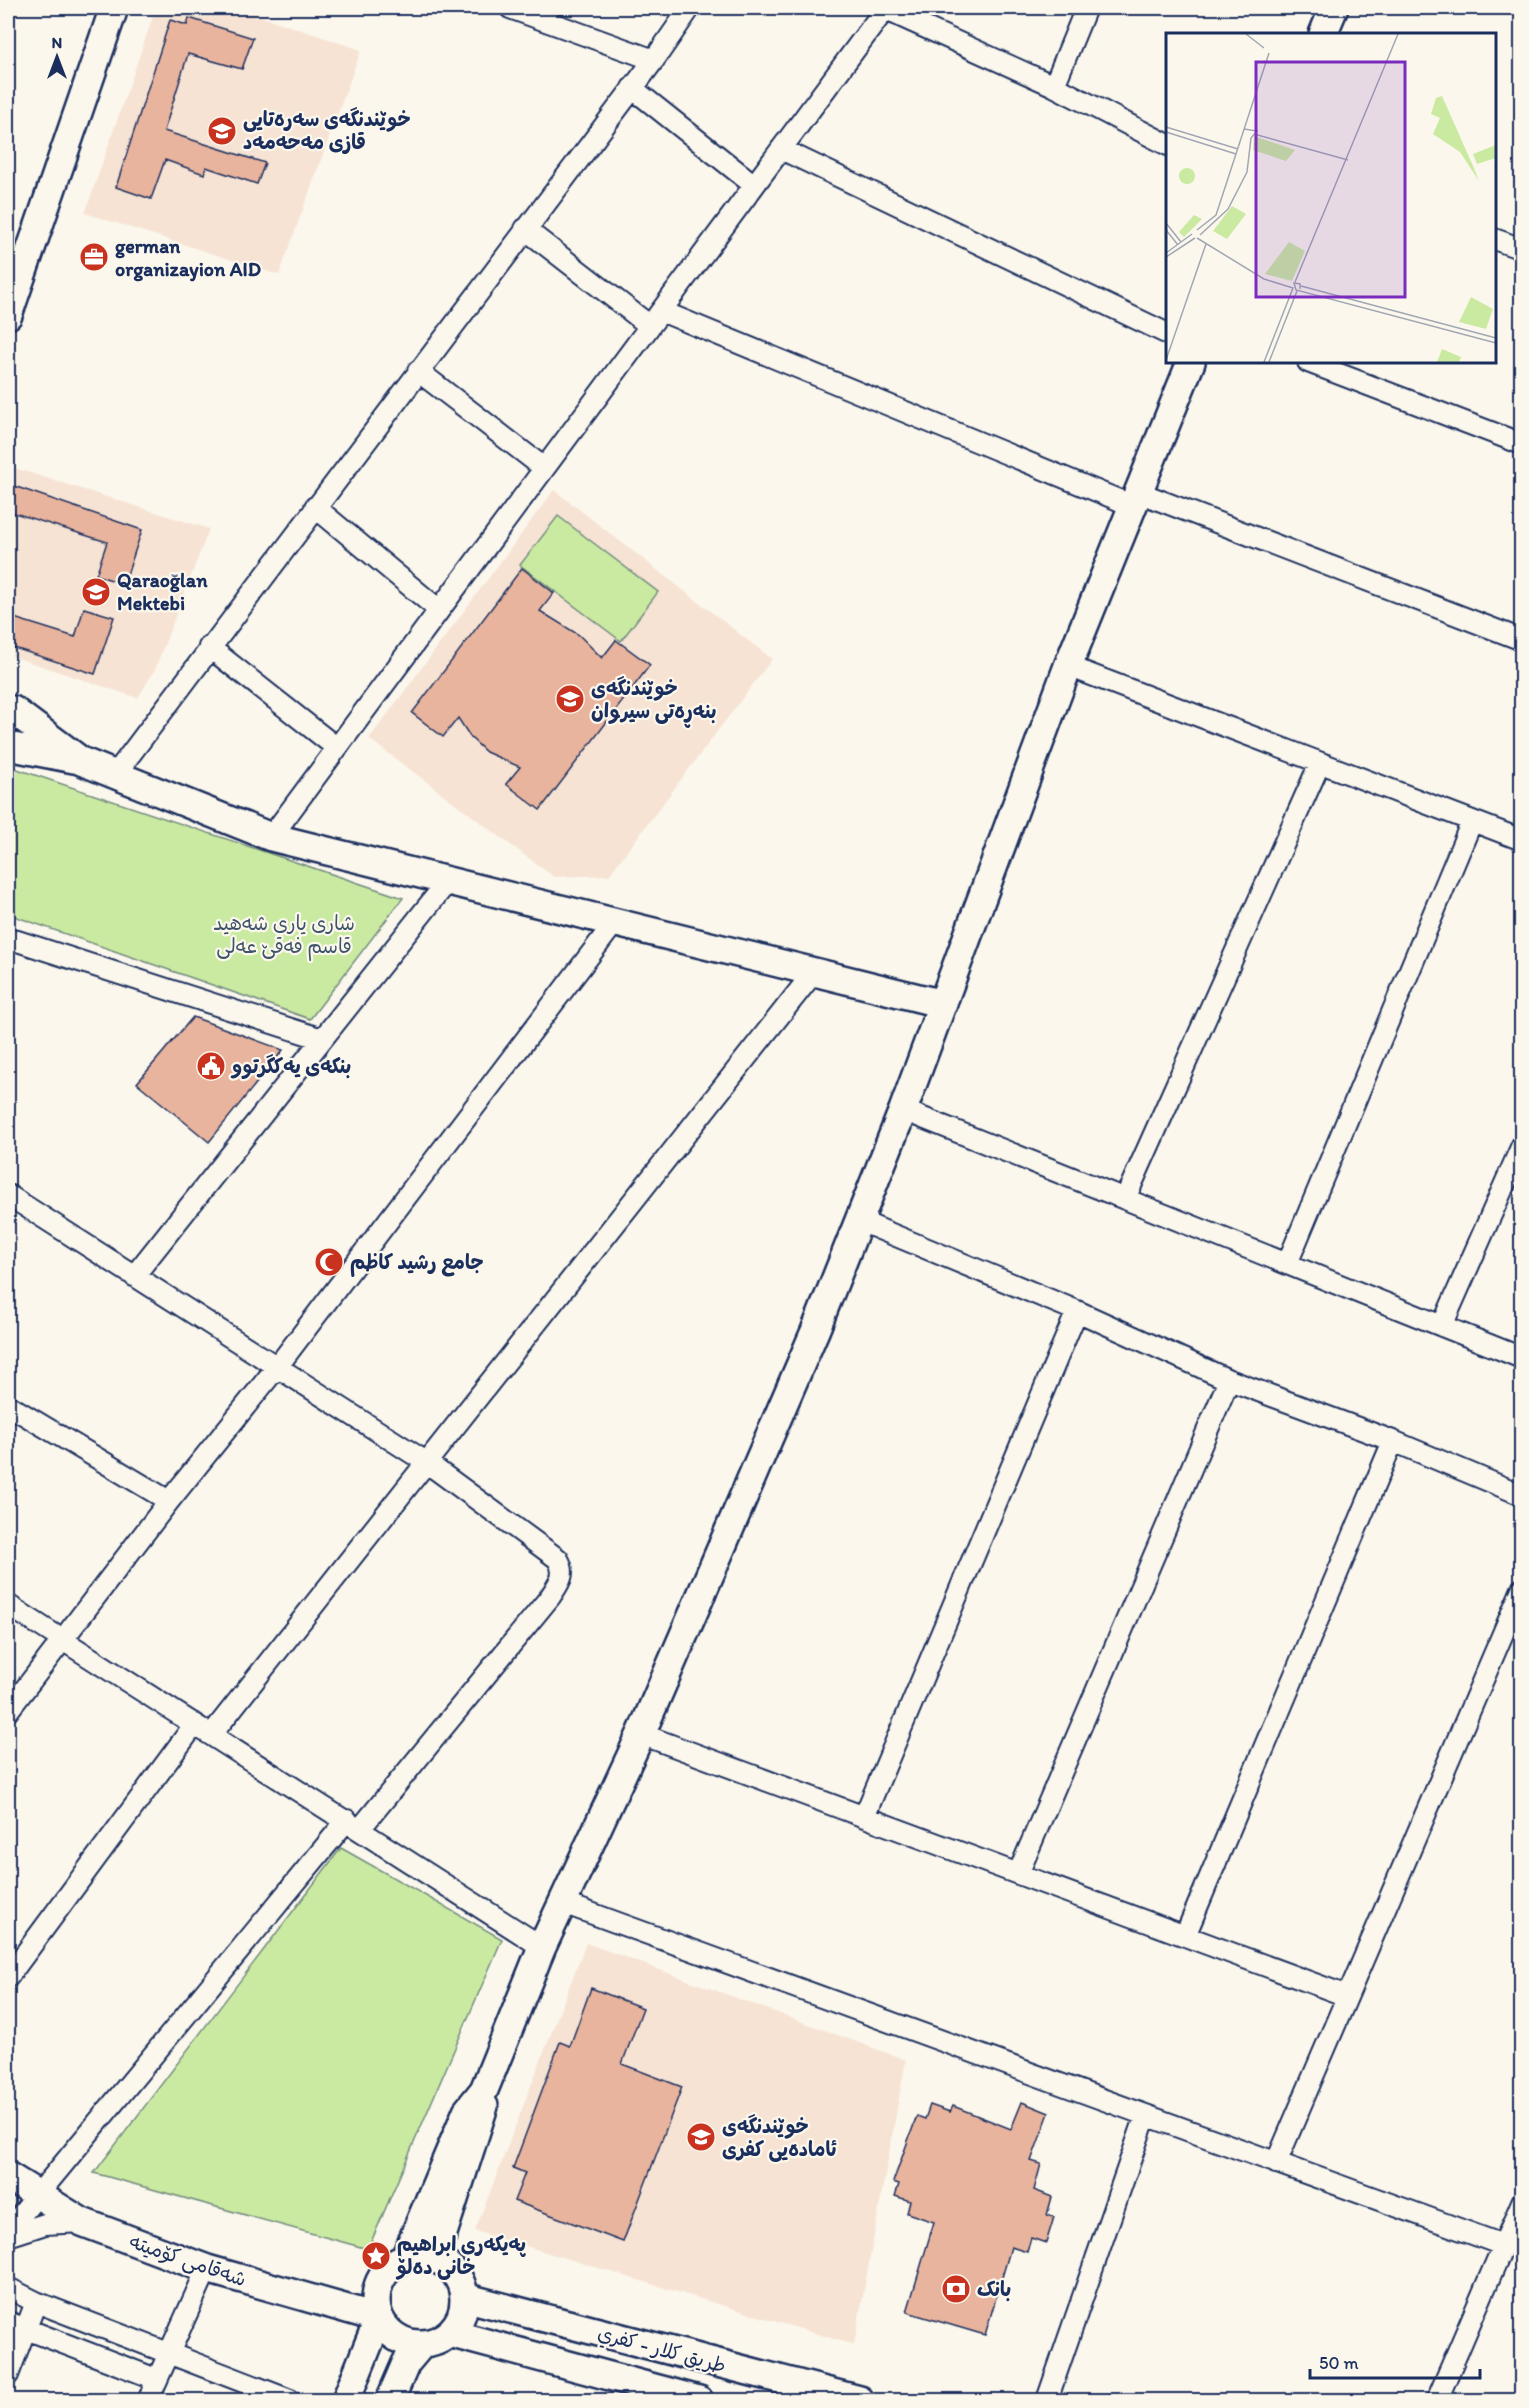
<svg xmlns="http://www.w3.org/2000/svg" width="1529" height="2408" font-family="Itim,'Playpen Sans Arabic',sans-serif">
<style>
.built{fill:#f6e3d4}
.green{fill:#cbeaa1;stroke:#738c80;stroke-width:1.5}
.building{fill:#e9b49d;stroke:#1b2f5e;stroke-width:1.5}
.lines{fill:none;stroke-linecap:round;stroke-linejoin:round}
.street-casing{stroke:#1b2f5e;stroke-width:24}
.secondary-casing{stroke:#1b2f5e;stroke-width:32}
.street{stroke:#fbf7ec;stroke-width:20}
.secondary{stroke:#fbf7ec;stroke-width:27}
.labels{text-anchor:middle;stroke-width:4.5;stroke-linejoin:round;paint-order:stroke}
.poi-label{font-size:20px;font-weight:bold;fill:#1b2f5e;stroke:#fbf7ec;text-anchor:start}
.park-label{font-size:20px;fill:#3e546b;stroke:#fbf7ec}
.street-label{font-size:20px;fill:#1b2f5e;stroke:#fbf7ec}
.inset-road{fill:none;stroke:#a1a7b3;stroke-width:1.5}
.view{fill:#7b2cbf;fill-opacity:0.15;stroke:#7b2cbf;stroke-width:3}
.inset-edge{fill:none;stroke:#1b2f5e;stroke-width:3}
</style>
<rect width="100%" height="100%" fill="#fbf7ec"/>
<filter id="ink" filterUnits="userSpaceOnUse"><feTurbulence type="fractalNoise" baseFrequency=".0167" numOctaves="2"/><feDisplacementMap in="SourceGraphic" scale="12" xChannelSelector="R" yChannelSelector="G"/><feConvolveMatrix kernelMatrix="1 2 1 2 8 2 1 2 1" color-interpolation-filters="sRGB"/></filter>
<g filter="url(#ink)">
<path class="built" d="M 156,8 L 236,8 L 361,50 L 279,275 L 85,213 Z
M 8,466 L 209,529 L 155,669 L 138,698 L 8,655 Z
M 554,490 L 772,659 L 609,875 L 554,877 L 369,739 Z
M 586,1943 L 906,2060 L 854,2345 L 475,2231 Z"/>
<path class="green" d="M 558,516 L 658,592 L 621,641 L 520,565 Z
M 8,766 L 403,898 L 310,1019 L 8,914 Z
M 341,1848 L 502,1939 L 368,2249 L 94,2173 Z"/>
<path class="building" d="M 189,18 L 253,38 L 242,69 L 188,54 L 164,131 L 265,163 L 257,184 L 206,167 L 204,174 L 165,160 L 151,199 L 116,187 L 170,20 L 187,25 Z
M 8,484 L 142,530 L 124,584 L 96,575 L 107,542 L 8,511 Z
M 522,568 L 554,593 L 540,611 L 579,635 L 602,658 L 616,640 L 650,665 L 540,810 L 506,784 L 520,767 L 486,752 L 471,738 L 458,718 L 443,737 L 412,713 Z
M 84,608 L 114,617 L 95,674 L 8,646 L 8,616 L 75,637 Z
M 193,1017 L 283,1050 L 209,1142 L 137,1083 Z
M 591,1988 L 643,2008 L 622,2064 L 682,2087 L 623,2242 L 514,2201 L 525,2173 L 513,2168 L 560,2042 L 570,2046 Z
M 1022,2102 L 1049,2113 L 1031,2161 L 1041,2164 L 1034,2190 L 1052,2197 L 1047,2215 L 1054,2217 L 1046,2243 L 1031,2238 L 1027,2252 L 1011,2247 L 985,2335 L 907,2312 L 934,2222 L 907,2213 L 910,2201 L 895,2196 L 899,2184 L 893,2182 L 917,2116 L 925,2119 L 930,2105 L 950,2112 L 953,2106 L 1011,2129 Z"/>
<g class="lines">
<g class="street-casing">
<path id="street" d="M 510,8 L 654,60
M 882,8 L 1054,86 L 1168,145
M 1054,86 L 1086,8
M 632,88 L 754,185
M 781,149 L 1168,334
M 525,229 L 650,326
M 1494,239 L 1522,249
M 661,311 L 1133,506
M 1308,362 L 1522,444
M 418,371 L 544,468
M 1138,492 L 1522,640
M 315,507 L 439,610
M 209,647 L 337,748
M 1068,666 L 1522,840
M 114,776 L 654,60 L 690,8
M 271,837 L 885,9
M 8,938 L 322,1039
M 903,1110 L 1522,1358
M 8,1195 L 426,1462 L 558,1559 C 567,1575 559,1583 550,1597 L 360,1829
M 1125,1199 L 1320,763
M 860,1221 L 1077,1311 L 1229,1380 L 1393,1441 L 1522,1495
M 1287,1264 L 1472,821
M 134,1276 L 448,881
M 1442,1326 L 1522,1145
M 8,1405 L 169,1501
M 8,1605 L 542,1947
M 8,1711 L 169,1501 L 277,1367 L 615,922
M 212,1734 L 814,972
M 641,1734 L 1347,1996
M 864,1817 L 1077,1311
M 1018,1874 L 1229,1380
M 563,1903 L 1503,2245
M 1185,1936 L 1393,1441
M 8,1977 L 195,1724
M 1276,2163 L 1522,1589
M 8,2231 L 347,1820
M 8,2236 L 45,2224 L 82,2222
M 8,2288 L 36,2302 L 290,2400
M 8,2322 L 156,2379
M 8,2375 L 36,2302
M 148,2400 L 207,2269
M 1047,2400 L 1146,2115
M 1437,2400 L 1522,2202"/>
</g>
<g class="secondary-casing">
<path id="secondary" d="M 1323,34 L 1334,8
M 8,315 L 114,8
M 13,710 L 81,761 L 271,837 L 943,1004
M 8,746 L 74,759
M 8,2176 L 82,2222 L 207,2269 L 379,2318 L 346,2400
M376 2300a44 44 0 1 1 88 0a44 44 0 1 1-88 0Z
M 405,2258 L 467,2111 L 484,2090 L 542,1947 L 641,1734 L 815,1331 L 903,1110 L 1068,666 L 1191,362
M 435,2258 L 484,2106
M 464,2297 L 860,2400
M 449,2333 L 699,2400
M 390,2400 L 406,2363 L 422,2344"/>
</g>
<use href="#street" class="street"/>
<use href="#secondary" class="secondary"/>
</g>
</g>
<defs>
<g id="school-disc" transform="scale(1.5)"><circle r="9.5" fill="#c8321e" stroke="#fbf7ec"/><path d="M0-5L7-2L0 1L-7-2ZM-4 1L0 2.5L4 1V4Q0 6-4 4Z" fill="#fff"/></g>
<g id="office-disc" transform="scale(1.5)"><circle r="9.5" fill="#c8321e" stroke="#fbf7ec"/><path d="M-6-3h4V-5.5h4V-3h4V5H-6ZM-1-4.5V-3h2v-1.5ZM-6 0V1H6V0Z" fill="#fff"/></g>
<g id="civic-disc" transform="scale(1.5)"><circle r="9.5" fill="#c8321e" stroke="#fbf7ec"/><path d="M-.6-6.5H3V-4.5H.6V-3L4-1V1h2V6H-6V1h2V-1L-.6-3ZM-1.2 2.5V6h2.4V2.5Z" fill="#fff"/></g>
<g id="mosque-disc" transform="scale(1.5)"><circle r="9.5" fill="#c8321e" stroke="#fbf7ec"/><path d="M3.5-4.9A6 6 0 1 0 3.5 4.9A5 5 0 1 1 3.5-4.9Z" fill="#fff"/></g>
<g id="sight-disc" transform="scale(1.5)"><circle r="9.5" fill="#c8321e" stroke="#fbf7ec"/><path d="M0-6L1.8-2.2L6-1.7L2.9 1.2L3.7 5.4L0 3.3L-3.7 5.4L-2.9 1.2L-6-1.7L-1.8-2.2Z" fill="#fff"/></g>
<g id="bank-disc" transform="scale(1.5)"><circle r="9.5" fill="#c8321e" stroke="#fbf7ec"/><path d="M-6-4H6V4H-6ZM0-2.3a2.3 2.3 0 1 0 0 4.6a2.3 2.3 0 1 0 0-4.6Z" fill="#fff"/></g>
</defs>
<g fill-rule="evenodd">
<use href="#school-disc" x="222" y="131"/>
<use href="#office-disc" x="94" y="257"/>
<use href="#school-disc" x="96" y="592"/>
<use href="#school-disc" x="570" y="699"/>
<use href="#civic-disc" x="211" y="1066"/>
<use href="#mosque-disc" x="329" y="1262"/>
<use href="#school-disc" x="701" y="2137"/>
<use href="#sight-disc" x="376" y="2256"/>
<use href="#bank-disc" x="956" y="2289"/>
</g>
<g class="labels">
<g class="poi-label">
<text x="243" y="126">خوێندنگەی سەرەتایی<tspan x="243" dy="23">قازی مەحەمەد</tspan></text>
<text x="115" y="253">german<tspan x="115" dy="23">organizayion AID</tspan></text>
<text x="117" y="587">Qaraoğlan<tspan x="117" dy="23">Mektebi</tspan></text>
<text x="591" y="695">خوێندنگەی<tspan x="591" dy="23">بنەڕەتی سیروان</tspan></text>
<text x="232" y="1073">بنکەی یەکگرتوو</text>
<text x="350" y="1269">جامع رشيد كاظم</text>
<text x="722" y="2133">خوێندنگەی<tspan x="722" dy="23">ئامادەیی کفری</tspan></text>
<text x="397" y="2251">پەیکەری ابراهیم<tspan x="397" dy="23">خانی دەلۆ</tspan></text>
<text x="977" y="2296">بانک</text>
</g>
<g class="park-label">
<text x="284" y="930">شاری یاری شەهید<tspan x="284" dy="23">قاسم فەقێ عەلی</tspan></text>
</g>
<g class="street-label">
<text transform="translate(188 2260) rotate(19)" y="7">شەقامی کۆمیتە</text>
<text transform="translate(662 2349) rotate(15)" y="7">طريق كلار - كفري</text>
</g>
</g>
<g transform="translate(1166 33)">
<rect width="330" height="330" fill="#fbf7ec"/>
<path d="M 276,63 L 307,133 L 313,148 L 294,119 L 267,101 L 274,85 L 265,81 L 270,65 ZM 88,103 L 129,117 L 120,128 L 87,117 ZM 330,112 L 330,125 L 311,131 L 307,121 ZM13 143a8 8 0 1 1 16 0a8 8 0 1 1-16 0ZM 66,173 L 80,181 L 61,206 L 47,198 ZM 28,182 L 36,186 L 18,204 L 13,199 ZM 123,209 L 139,218 L 126,248 L 99,241 ZM 305,264 L 327,276 L 320,296 L 293,289 ZM 276,316 L 295,324 L 293,329 L 271,329 Z" fill="#cbeaa1"/>
<path class="inset-road" d="M 80,1 L 98,15M 0,94 L 72,116M 0,99 L 70,121M 88,101 L 182,127M 0,190 L 15,209M 0,197 L 12,212M 31,197 L 50,182 L 103,20M 34,202 L 62,176 L 81,139 L 85,105 L 91,98 L 78,96M 31,205 L 98,246 L 127,255 L 98,329M 0,220 L 26,201M 0,224 L 29,205M 129,249 L 232,1M 135,253 L 330,305M 134,256 L 134,251 L 128,250 L 130,257 L 330,310M 0,327 L 40,211M 103,329 L 131,258"/>
<path class="view" d="M 90,29 L 239,29 L 239,264 L 90,264 Z"/>
<rect width="330" height="330" class="inset-edge"/>
</g>
<rect width="1529" height="2408" fill="none" stroke="#fbf7ec" stroke-width="30"/>
<rect x="15" y="15" width="1499" height="2378" fill="none" stroke="#1b2f5e" stroke-width="2" filter="url(#ink)"/>
<g transform="translate(57 57)" stroke="#fbf7ec" stroke-width="4.5" paint-order="stroke">
<path d="M0-4.5L10 22L0 15L-10 22Z" fill="#1b2f5e"/>
<text y="-9" font-size="16" font-weight="bold" text-anchor="middle" fill="#1b2f5e">N</text>
</g>
<path d="M1310 2369v9h170v-9" fill="none" stroke="#1b2f5e" stroke-width="3"/>
<text x="1319" y="2369" font-size="18" fill="#1b2f5e" stroke="#fbf7ec" stroke-width="4.5" paint-order="stroke">50 m</text>
</svg>
